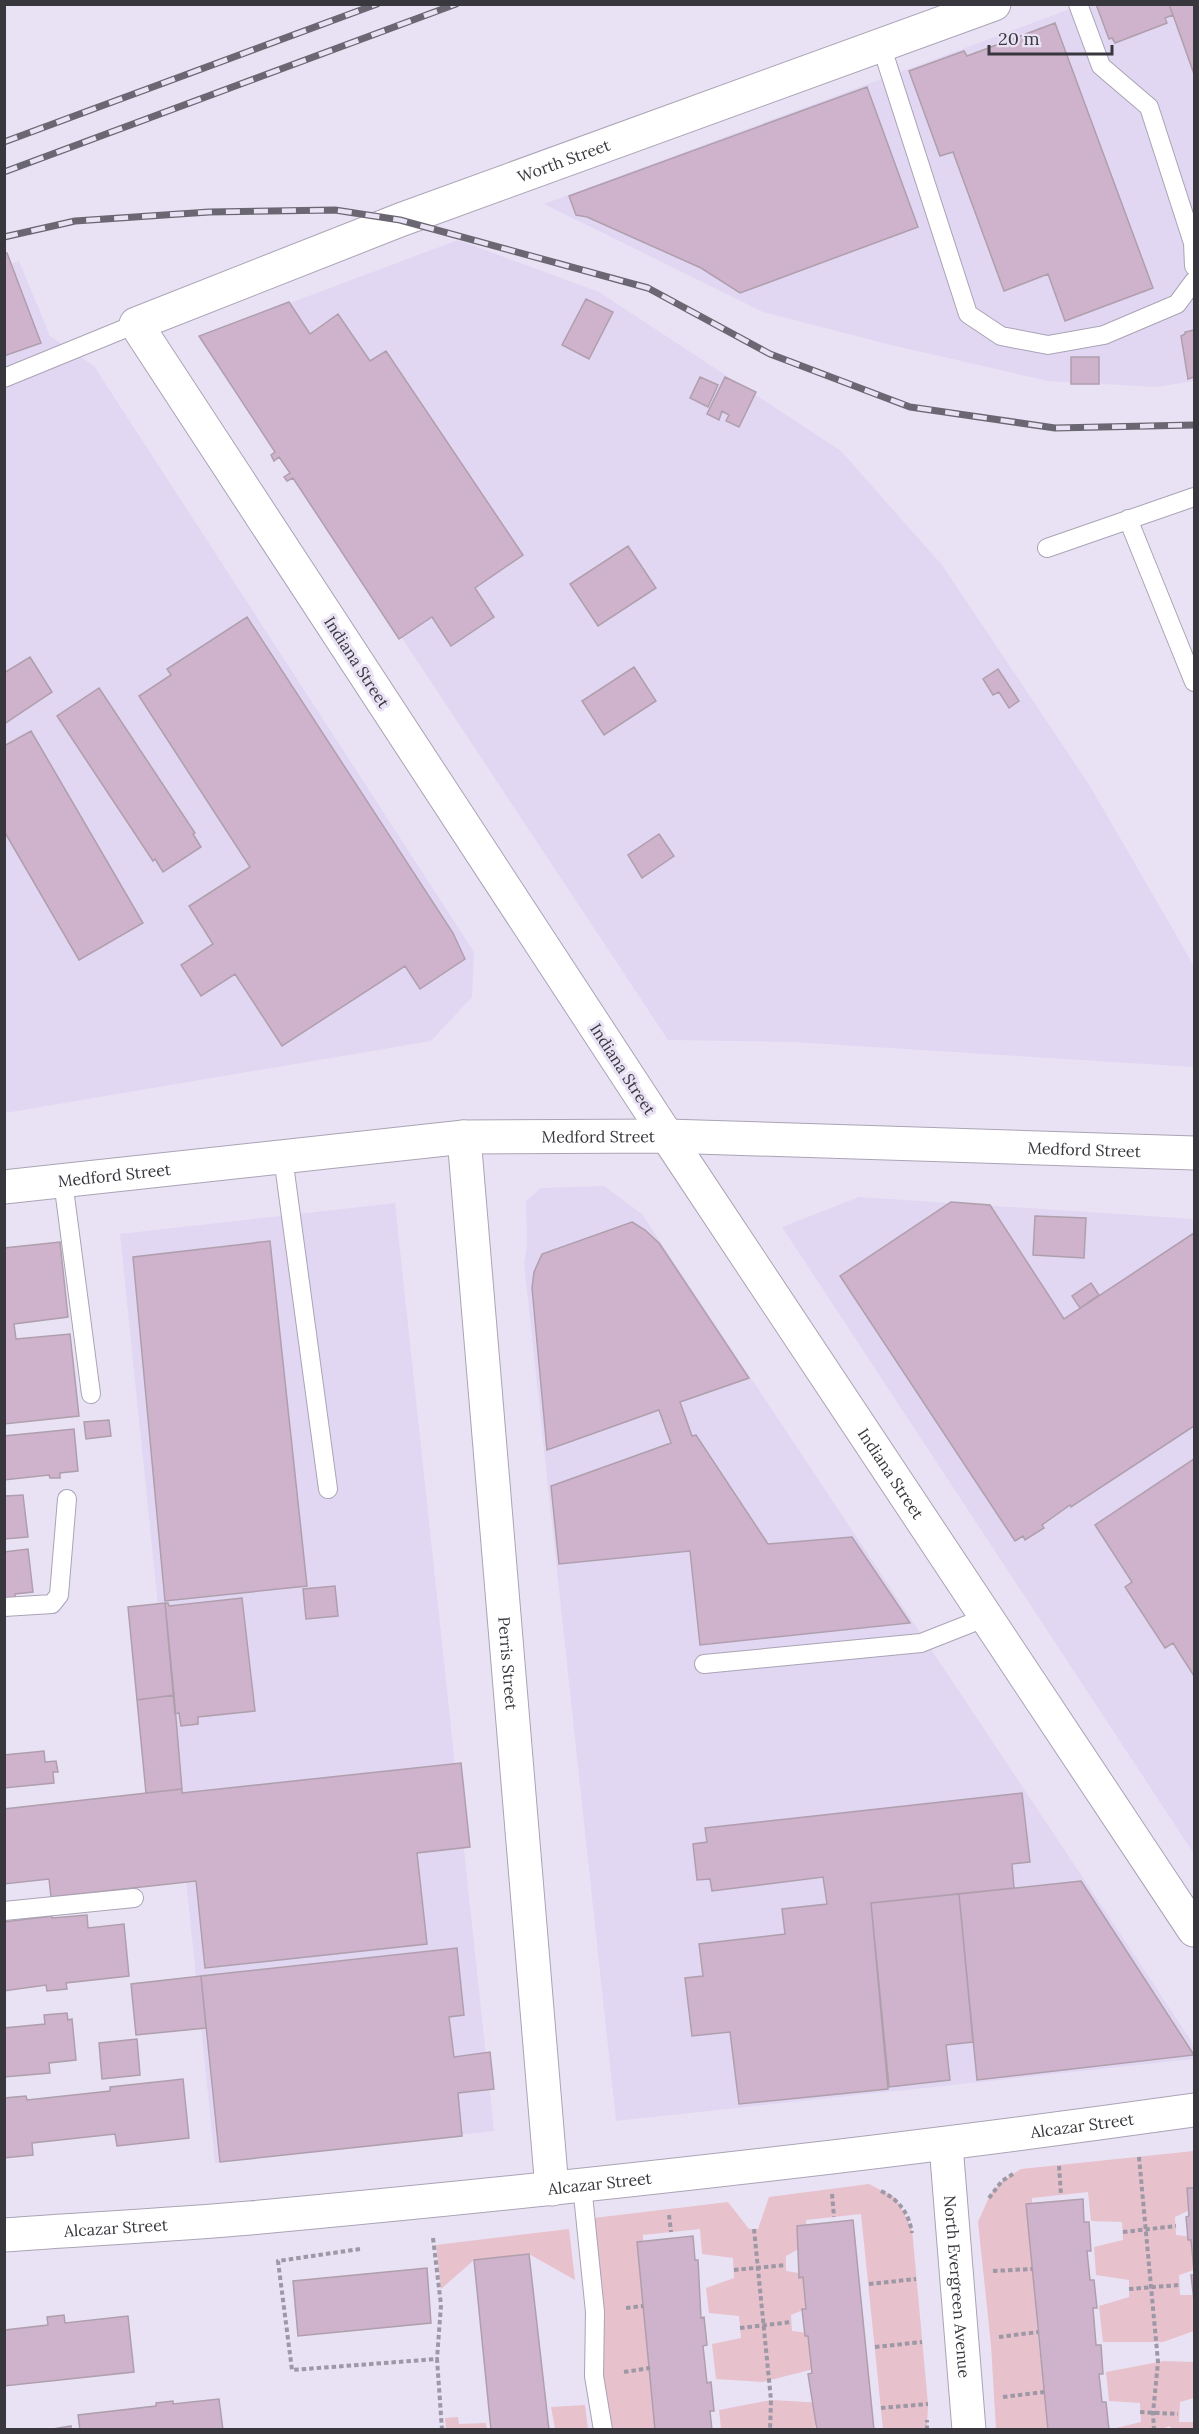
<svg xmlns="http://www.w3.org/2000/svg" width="1199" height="2434" font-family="Lora,serif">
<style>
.built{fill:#e1d7f2}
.green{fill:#e7c1cb}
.building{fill:#cfb2cb;stroke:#af9fad;stroke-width:1.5}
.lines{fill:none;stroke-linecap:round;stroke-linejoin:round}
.service-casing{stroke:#aaa3b5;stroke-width:20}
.minor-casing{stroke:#aaa3b5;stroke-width:35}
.tertiary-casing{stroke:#aaa3b5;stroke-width:35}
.secondary-casing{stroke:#aaa3b5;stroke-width:35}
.path{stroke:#9d98a6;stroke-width:4;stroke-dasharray:4.5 3;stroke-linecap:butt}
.service{stroke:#fff;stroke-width:18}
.minor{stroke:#fff;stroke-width:33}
.tertiary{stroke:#fff;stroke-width:33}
.secondary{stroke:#fff;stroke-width:33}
.rail-casing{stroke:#6b6772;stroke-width:7}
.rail{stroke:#e9e2f5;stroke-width:4.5;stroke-dasharray:14;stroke-linecap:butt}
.labels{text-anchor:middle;stroke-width:6;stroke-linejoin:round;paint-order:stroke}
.street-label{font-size:16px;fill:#39373e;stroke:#e9e2f5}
</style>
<rect width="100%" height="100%" fill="#e9e2f5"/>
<path class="built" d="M 1081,5 L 1194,5 L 1194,381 L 1157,387 L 1048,381 L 891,345 L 763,312 L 544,204 Z
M 458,240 L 599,292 L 841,451 L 942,565 L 1090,786 L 1194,966 L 1194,1067 L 792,1042 L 668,1040 L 202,336 Z
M 19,261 L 50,336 L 94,366 L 474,952 L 472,997 L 431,1041 L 5,1113 L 4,266 Z
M 604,1186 L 642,1214 L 1194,2045 L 1194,2059 L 616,2121 L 524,1263 L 527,1246 L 526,1201 L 541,1188 Z
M 859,1197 L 1194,1219 L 1194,1854 L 782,1227 Z
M 395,1203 L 494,2131 L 215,2163 L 120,1234 Z"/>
<path class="green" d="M 1194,2151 L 1194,2208 L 1175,2217 L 1176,2235 L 1194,2237 L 1194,2270 L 1179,2275 L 1180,2295 L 1194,2295 L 1194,2331 L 1163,2342 L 1103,2342 L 1099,2306 L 1129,2297 L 1129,2280 L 1096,2275 L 1094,2247 L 1123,2240 L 1122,2222 L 1091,2221 L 1088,2192 L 1032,2198 C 1032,2275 1036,2353 1052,2429 L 996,2429 L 991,2345 L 978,2222 L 990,2195 L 1002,2181 L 1021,2169 Z
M 869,2184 L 896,2198 L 912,2229 L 928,2404 L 927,2429 L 883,2429 L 861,2214 L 806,2220 L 808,2244 L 786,2256 L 786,2271 L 811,2275 L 815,2305 L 791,2315 L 792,2331 L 817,2334 L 821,2367 L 763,2382 L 716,2379 L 712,2344 L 741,2338 L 739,2316 L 709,2313 L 706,2288 L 734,2278 L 733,2258 L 702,2254 L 700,2229 L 643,2235 L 643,2306 L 655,2429 L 611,2429 L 602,2375 L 585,2219 L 728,2202 L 749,2229 L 758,2229 L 769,2197 Z
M 569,2229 L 575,2280 L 529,2254 L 474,2260 L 441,2289 L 436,2245 Z
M 1164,2361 L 1194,2362 L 1194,2398 L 1180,2402 L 1179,2422 L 1194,2422 L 1194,2429 L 1173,2429 L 1169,2426 L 1163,2429 L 1112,2429 L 1141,2422 L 1140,2403 L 1109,2401 L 1106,2372 Z
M 771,2400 L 824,2403 L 814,2429 L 721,2429 L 719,2410 Z
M 585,2405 L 588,2429 L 555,2429 L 551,2407 Z
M 458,2417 L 459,2424 L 486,2423 L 487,2429 L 446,2429 L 445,2418 Z"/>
<path class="building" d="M 1096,4 L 1169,4 L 1173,15 L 1165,18 L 1167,23 L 1115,43 L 1112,38 L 1109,39 Z
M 1169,4 L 1194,4 L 1194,74 L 1173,15 Z
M 1055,23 L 1153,288 L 1065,321 L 1048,274 L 1004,291 L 953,152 L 940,156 L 909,71 L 964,51 L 967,56 Z
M 867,87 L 918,227 L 740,293 L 701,268 L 587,217 L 576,215 L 569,196 Z
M 4,253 L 7,253 L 41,343 L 4,356 Z
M 586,299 L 613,312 L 589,359 L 562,345 Z
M 289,302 L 310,334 L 338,314 L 370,361 L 386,351 L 523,555 L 475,588 L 494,617 L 451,646 L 432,617 L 399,639 L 293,478 L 287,481 L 284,477 L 290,473 L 279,457 L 274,461 L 271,455 L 275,452 L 199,336 Z
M 1194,330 L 1194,377 L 1188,379 L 1181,336 L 1185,334 L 1185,332 Z
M 1071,357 L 1099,357 L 1099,384 L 1071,384 Z
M 700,377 L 718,385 L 708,407 L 690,398 Z
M 725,377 L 756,392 L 739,427 L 726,421 L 729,415 L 722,411 L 719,420 L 707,414 Z
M 628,546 L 656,588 L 598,626 L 570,584 Z
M 247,617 L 453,933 L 465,959 L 420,989 L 405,966 L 282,1046 L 235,974 L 201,996 L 181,965 L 213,944 L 189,906 L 250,867 L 139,696 L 171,675 L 167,669 Z
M 30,657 L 52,692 L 4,724 L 4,673 Z
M 634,667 L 656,701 L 604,735 L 582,701 Z
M 998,669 L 1019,701 L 1009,708 L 999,692 L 993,695 L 983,679 Z
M 99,688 L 195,833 L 193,834 L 201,847 L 163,872 L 155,859 L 153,861 L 57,716 Z
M 31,731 L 143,923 L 79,960 L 4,831 L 4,746 Z
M 659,834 L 674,856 L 642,878 L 628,855 Z
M 951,1202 L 990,1205 L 1064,1319 L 1194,1233 L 1194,1426 L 1071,1507 L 1070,1505 L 1042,1525 L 1044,1528 L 1025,1540 L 1023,1536 L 1015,1541 L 840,1276 Z
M 1035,1216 L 1086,1218 L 1084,1258 L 1033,1255 Z
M 632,1222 L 645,1230 L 659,1243 L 749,1378 L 680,1402 L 692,1436 L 696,1435 L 768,1544 L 852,1537 L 910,1623 L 700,1645 L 690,1551 L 559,1564 L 551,1486 L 671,1443 L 659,1410 L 547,1450 L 532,1288 L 534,1272 L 542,1254 Z
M 270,1241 L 307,1586 L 165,1601 L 133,1257 Z
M 60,1242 L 68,1317 L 14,1324 L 16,1339 L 70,1334 L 79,1416 L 4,1424 L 4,1248 Z
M 1091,1283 L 1099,1295 L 1080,1308 L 1072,1296 Z
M 109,1420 L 111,1436 L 86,1439 L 84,1422 Z
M 74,1429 L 78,1471 L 60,1473 L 60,1478 L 50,1478 L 49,1475 L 4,1480 L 4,1436 Z
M 1194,1459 L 1194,1676 L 1173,1643 L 1165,1648 L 1125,1587 L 1132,1582 L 1095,1525 Z
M 4,1492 L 6,1496 L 23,1495 L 28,1537 L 4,1539 Z
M 28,1549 L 33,1592 L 15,1594 L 15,1599 L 4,1600 L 4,1552 Z
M 335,1586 L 338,1616 L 306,1619 L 303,1589 Z
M 242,1598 L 255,1711 L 198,1717 L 198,1724 L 181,1726 L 179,1713 L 175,1714 L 165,1603 L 168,1603 L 169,1606 Z
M 165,1603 L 174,1695 L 137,1700 L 128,1607 Z
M 174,1695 L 182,1789 L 146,1793 L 137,1700 Z
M 44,1751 L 45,1762 L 56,1761 L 58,1772 L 53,1772 L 54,1783 L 4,1788 L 4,1755 Z
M 461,1763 L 470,1847 L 417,1853 L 427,1944 L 205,1968 L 196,1881 L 51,1897 L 49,1879 L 4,1884 L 4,1809 L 182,1789 L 182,1793 Z
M 1022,1793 L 1030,1862 L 1012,1864 L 1014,1888 L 871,1903 L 888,2089 L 739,2104 L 730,2032 L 692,2036 L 685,1978 L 703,1976 L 699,1944 L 785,1934 L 782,1909 L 827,1904 L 823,1877 L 712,1891 L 710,1879 L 697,1880 L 693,1844 L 707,1842 L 705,1828 Z
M 1081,1881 L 1194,2055 L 977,2080 L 959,1894 Z
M 959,1894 L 973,2042 L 946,2045 L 950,2080 L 889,2087 L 871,1903 Z
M 87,1915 L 88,1928 L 124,1924 L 129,1976 L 66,1983 L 67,1989 L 47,1991 L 46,1985 L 4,1991 L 4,1922 L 52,1916 L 52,1918 Z
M 457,1948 L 464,2015 L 449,2017 L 454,2057 L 490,2052 L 494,2089 L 458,2093 L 462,2136 L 220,2162 L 201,1976 Z
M 201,1976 L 206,2028 L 136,2035 L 131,1984 Z
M 67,2013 L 68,2020 L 72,2019 L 76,2060 L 49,2063 L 50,2073 L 4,2077 L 4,2028 L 45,2024 L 44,2015 Z
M 137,2039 L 140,2075 L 102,2079 L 99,2043 Z
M 183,2079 L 189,2138 L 117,2146 L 115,2134 L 32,2143 L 33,2155 L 4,2158 L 4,2098 L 26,2096 L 27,2100 L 110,2091 L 110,2087 Z
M 1187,2188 L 1194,2188 L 1194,2271 L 1191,2240 L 1188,2240 L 1186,2217 L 1189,2216 Z
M 1083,2199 L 1084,2222 L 1089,2222 L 1091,2251 L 1087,2251 L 1090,2280 L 1094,2280 L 1097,2308 L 1093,2308 L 1096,2345 L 1101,2345 L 1103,2374 L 1099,2374 L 1102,2402 L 1106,2402 L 1109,2430 L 1048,2430 L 1026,2204 Z
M 853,2220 L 874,2430 L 817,2430 L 808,2374 L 812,2373 L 808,2336 L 805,2336 L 802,2309 L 806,2309 L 803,2277 L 799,2278 L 797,2226 Z
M 693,2236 L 695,2260 L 698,2260 L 701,2318 L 704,2317 L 707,2345 L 703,2346 L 707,2383 L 711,2382 L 714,2411 L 710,2411 L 712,2430 L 655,2430 L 637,2242 Z
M 529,2254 L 549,2430 L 491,2430 L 474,2260 Z
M 427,2268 L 431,2323 L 298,2336 L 293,2281 Z
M 1191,2275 L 1194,2275 L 1194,2301 Z
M 64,2315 L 65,2323 L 128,2316 L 134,2372 L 4,2386 L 5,2330 L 48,2325 L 47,2317 Z
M 219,2399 L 223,2430 L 80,2430 L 78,2415 L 156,2406 L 156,2403 L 173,2401 L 173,2404 Z
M 71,2426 L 71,2430 L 47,2430 Z"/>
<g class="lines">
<g class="service-casing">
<path id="service" d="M 1078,4 L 1101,66 L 1149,107 L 1193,243 L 1194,266
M 881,45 L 968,314 L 1001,336 L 1048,345 L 1104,335 L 1177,304 L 1194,281
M 4,378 L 136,324
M 1128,519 L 1194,682
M 1047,548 L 1194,497
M 283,1157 L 328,1489
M 63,1181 L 91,1394
M 4,1607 L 52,1604 L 59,1595 L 67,1499
M 704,1664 L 921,1643 L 987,1617
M 4,1911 L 134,1898
M 582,2185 L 595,2312 L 594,2376 L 603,2430"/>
</g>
<g class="minor-casing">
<g id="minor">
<path id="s1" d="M 667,1136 L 136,324 L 400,220 L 994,4"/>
<path id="s2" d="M 464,1137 L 552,2189"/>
<path id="s3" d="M 946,2145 L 969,2430"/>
</g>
</g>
<g class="tertiary-casing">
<g id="tertiary">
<path id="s4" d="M 667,1136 L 1194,1930"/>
<path id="s5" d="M 4,2235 C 86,2229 169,2225 250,2218 C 566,2189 881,2154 1194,2110"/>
</g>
</g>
<g class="secondary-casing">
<g id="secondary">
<path id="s6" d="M 4,1187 L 464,1137 L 667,1136 L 1194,1153"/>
</g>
</g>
<path class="path" d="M 1139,2157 L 1158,2362 L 1153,2413 L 1154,2430
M 1059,2166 L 1061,2195
M 881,2191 C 899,2200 909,2213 912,2233
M 832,2194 L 834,2217
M 989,2198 L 1002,2181 L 1013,2174
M 669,2215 L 671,2232
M 754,2229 L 771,2400 L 770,2430
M 1123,2232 L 1176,2226
M 433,2238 L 441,2305 L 437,2359
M 360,2249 L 278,2261 L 292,2370 L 437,2359 L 442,2430
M 734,2270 L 786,2265
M 993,2271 L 1032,2269
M 869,2284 L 916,2279
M 1129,2289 L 1179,2285
M 626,2308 L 643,2306
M 740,2328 L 792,2322
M 999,2337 L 1038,2332
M 875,2347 L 922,2342
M 624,2372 L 650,2368
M 1003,2397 L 1044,2392
M 881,2408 L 928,2404
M 1140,2412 L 1178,2414
M 655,2430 L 655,2429
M 927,2430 L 927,2420"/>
<use href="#service" class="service"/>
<use href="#minor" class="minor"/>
<use href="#tertiary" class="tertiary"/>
<use href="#secondary" class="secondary"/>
<g class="rail-casing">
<path id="rail" d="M 4,142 L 377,4
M 4,172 L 456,4
M 4,237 L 75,221 L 209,212 L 335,210 L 400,220 L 648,288 L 770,354 L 910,407 L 1055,428 L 1194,425"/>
</g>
<use href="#rail" class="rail"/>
</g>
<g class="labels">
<g class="street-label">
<text dy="6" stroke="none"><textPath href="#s1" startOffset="1428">Worth Street</textPath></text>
<text transform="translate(357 662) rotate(57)" y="6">Indiana Street</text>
<text transform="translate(623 1069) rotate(57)" y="6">Indiana Street</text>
<text dy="6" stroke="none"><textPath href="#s6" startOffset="597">Medford Street</textPath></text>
<text dy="6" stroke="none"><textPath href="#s6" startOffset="1083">Medford Street</textPath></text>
<text dy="6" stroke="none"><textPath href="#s6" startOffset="111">Medford Street</textPath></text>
<text dy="6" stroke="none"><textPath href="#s4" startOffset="405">Indiana Street</textPath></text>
<text dy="6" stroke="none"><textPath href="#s2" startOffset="528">Perris Street</textPath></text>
<text dy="6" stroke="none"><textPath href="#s5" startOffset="1084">Alcazar Street</textPath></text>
<text dy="6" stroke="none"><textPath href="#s5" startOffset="598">Alcazar Street</textPath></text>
<text dy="6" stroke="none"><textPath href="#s5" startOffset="112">Alcazar Street</textPath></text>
<text dy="6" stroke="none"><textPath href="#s3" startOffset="142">North Evergreen Avenue</textPath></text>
</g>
</g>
<rect width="1199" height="2434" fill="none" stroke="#39373e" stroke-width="12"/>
<path d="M989 45v9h123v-9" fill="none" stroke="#39373e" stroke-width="3"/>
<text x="998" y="45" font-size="18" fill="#39373e" stroke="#e9e2f5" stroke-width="4.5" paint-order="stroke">20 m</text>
</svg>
